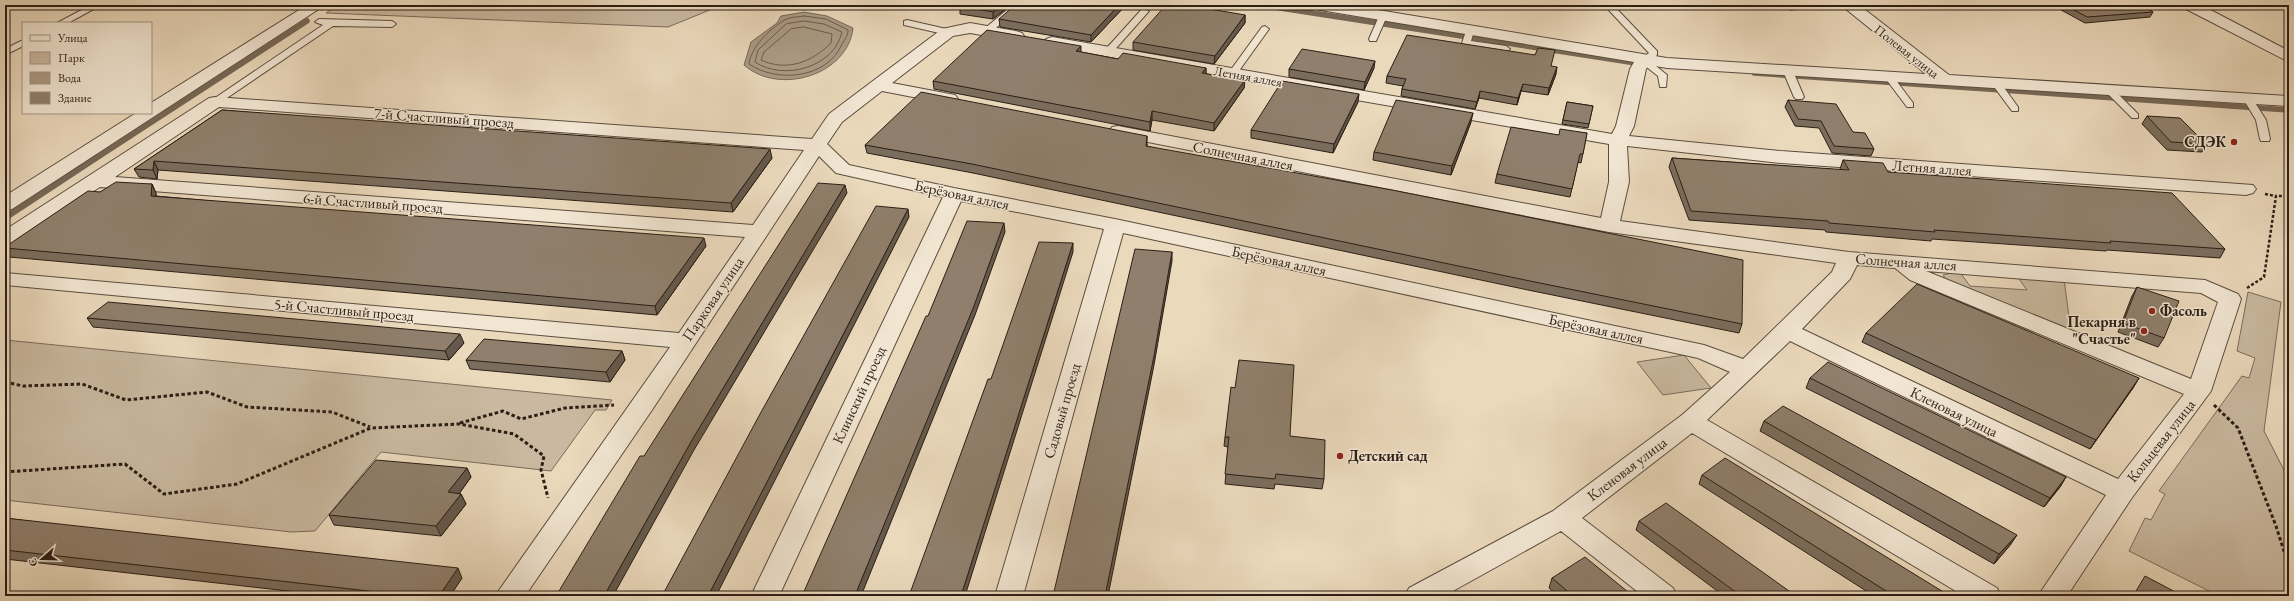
<svg xmlns="http://www.w3.org/2000/svg" width="2294" height="601" font-family="'EB Garamond',serif">
<style>
.green{fill:#cab9a0;stroke:#7a6c5a}
.water{fill:#aa9983;stroke:#776857}
.lines{fill:none;stroke-linecap:round;stroke-linejoin:round}
.shore{stroke:#6a5c4c;stroke-width:1}
.stream-far1{stroke:#776857;stroke-width:5.5}
.stream{stroke:#776857;stroke-width:6}
.lane-casing{stroke:#5b4d3f;stroke-width:2}
.street-casing{stroke:#5b4d3f;stroke-width:2}
.path-far1{stroke:#2b1e15;stroke-width:2.5;stroke-dasharray:3 2;stroke-linecap:butt}
.path{stroke:#2b1e15;stroke-width:3;stroke-dasharray:3.5 2.5;stroke-linecap:butt}
.lane{fill:#f2e6d3;fill-rule:evenodd}
.street{fill:#f2e6d3;fill-rule:evenodd}
.wall{fill:#7b6d5d;stroke:#2b1e15}
.shaded-wall{fill:#64594c;stroke:#2b1e15}
.building{fill:#8f7f6c;stroke:#2b1e15}
.poi-dot{fill:#8f2418;stroke:#f2e6d3;stroke-width:1.5}
.labels{text-anchor:middle;stroke-width:3;stroke-linejoin:round;paint-order:stroke}
.far-street-label{font-size:13px;fill:#2b1e15;stroke:#f2e6d3}
.street-label{font-size:15px;fill:#2b1e15;stroke:#f2e6d3}
.poi-label{font-size:15px;font-weight:bold;fill:#2b1e15;stroke:#f2e6d3;text-anchor:end}
</style>
<rect width="100%" height="100%" fill="#ebd9bc"/>
<filter id="stains"><feTurbulence type="fractalNoise" baseFrequency=".005" numOctaves="4"/><feColorMatrix values="0 0 0 0 .2 0 0 0 0 .09 0 0 0 0 .02 0 0 0 .5 -.17"/></filter>
<radialGradient id="worn" r=".72"><stop offset=".6" stop-color="#630" stop-opacity="0"/><stop offset="1" stop-color="#630" stop-opacity=".3"/></radialGradient>
<path class="green" d="M 338,5 L 722,5 L 668,27 L 326,13 Z
M 1959,271 L 1970,286 L 2027,290 L 2016,275 L 2064,279 L 2071,332 L 1949,284 L 1943,275 Z
M 2248,292 L 2281,302 L 2264,431 L 2289,480 L 2289,596 L 2219,596 L 2129,551 L 2145,518 L 2151,520 L 2165,494 L 2159,491 L 2242,376 L 2249,378 L 2255,358 L 2237,351 Z
M 5,340 L 612,400 L 606,410 L 595,410 L 551,471 L 381,452 L 315,531 L 291,532 L 5,500 Z
M 1684,355 L 1711,388 L 1663,395 L 1637,362 Z"/>
<path class="water" d="M 804,12 L 827,16 L 853,28 C 848,75 779,96 744,65 L 751,42 L 777,23 L 781,16 Z"/>
<g class="lines">
<path class="shore" d="M 804,16 L 826,19 L 848,30 C 848,36 845,39 842,44 C 827,79 777,83 749,64 C 751,47 769,30 783,21 C 788,17 798,17 804,16 Z
M 804,21 L 824,24 L 842,32 C 834,68 783,81 755,62 L 758,50 L 786,24 Z
M 804,27 L 832,34 L 831,43 C 812,62 787,72 761,60 L 764,52 L 791,29 Z"/>
<path class="stream-far1" d="M 1261,5 L 1642,64
M 1754,73 L 2289,110
M 95,159 L 307,21"/>
<path class="stream" d="M 5,218 L 96,158"/>
<g class="lane-casing">
<path id="lane" d="M 91,5 L 101,5 L 68,23 L 57,23 Z
M 1013,5 L 1022,5 L 990,33 L 984,33 L 984,29 Z
M 1604,5 L 1613,5 L 1657,51 L 1657,55 L 1650,61 L 1667,75 L 1666,87 L 1660,87 L 1658,76 L 1639,61 L 1649,53 Z
M 1142,9 L 1149,11 L 1111,54 L 1105,54 L 1105,50 Z
M 1380,14 L 1387,16 L 1376,41 L 1370,41 L 1369,39 Z
M 319,19 L 392,21 L 396,24 L 392,27 L 333,26 L 218,104 L 212,104 L 212,100 L 323,25 L 315,22 Z
M 907,20 L 951,30 L 952,32 L 948,35 L 904,25 L 904,21 Z
M 1265,26 L 1269,29 L 1236,75 L 1230,75 L 1230,71 L 1262,27 Z
M 1470,28 L 1474,31 L 1471,41 L 1506,46 L 1510,49 L 1506,52 L 1463,45 L 1462,43 L 1466,31 Z
M 23,40 L 23,46 L 5,55 L 5,49 Z
M 1788,68 L 1793,71 L 1804,97 L 1802,99 L 1796,99 L 1794,97 L 1783,71 Z
M 1889,74 L 1892,75 L 1913,103 L 1913,107 L 1907,107 L 1886,79 L 1886,75 Z
M 1997,81 L 2000,82 L 2018,107 L 2018,111 L 2012,111 L 1992,84 Z
M 2110,88 L 2113,89 L 2138,114 L 2138,118 L 2132,118 L 2105,91 Z
M 2249,97 L 2252,98 L 2266,120 L 2270,139 L 2269,141 L 2261,141 L 2260,139 L 2256,120 L 2244,100 Z"/>
</g>
<g class="street-casing">
<path id="street" d="M 307,5 L 325,5 L 12,209 L 5,211 L 5,196 L 136,113 L 151,113 L 151,103 Z
M 1312,5 L 1348,5 L 1667,58 L 1926,74 L 1841,5 L 1859,5 L 1949,75 L 2289,96 L 2289,106 L 1667,68 L 1649,65 L 1646,69 L 1634,126 L 1629,136 L 1781,151 L 2253,185 L 2256,189 L 2253,193 L 2246,195 L 1781,163 L 1627,146 L 1629,182 L 1620,221 L 1849,252 L 2205,280 L 2238,294 L 2241,299 L 2211,391 L 2131,499 L 2067,596 L 2038,596 L 2106,495 L 1790,341 L 1707,420 L 1997,588 L 2001,596 L 1964,596 L 1692,433 L 1582,518 L 1673,588 L 1677,596 L 1643,596 L 1561,531 L 1444,596 L 1405,596 L 1409,588 L 1553,511 L 1682,415 L 1730,372 L 1698,358 L 1123,233 L 1023,596 L 995,596 L 1104,229 L 961,201 L 779,596 L 751,596 L 943,197 L 836,173 L 819,156 L 652,410 L 525,596 L 495,596 L 670,347 L 5,285 L 5,273 L 679,333 L 745,237 L 100,187 L 12,243 L 5,245 L 5,230 L 209,98 L 215,97 L 812,139 L 829,114 L 942,29 L 970,23 L 1016,31 L 1022,33 L 1024,36 L 1022,39 L 1016,41 L 970,33 L 953,36 L 892,83 L 955,95 L 958,99 L 955,103 L 949,104 L 882,91 L 842,122 L 827,144 L 849,165 L 954,188 L 1115,219 L 1704,345 L 1743,359 L 1832,272 L 1836,263 L 1609,232 L 1112,135 L 1109,131 L 1112,127 L 1118,126 L 1601,218 L 1609,182 L 1609,144 L 1052,47 L 1046,45 L 1044,42 L 1046,39 L 1052,37 L 1612,134 L 1616,126 L 1630,69 L 1634,62 L 1320,10 L 1315,8 ZM 219,107 L 804,150 L 753,225 L 115,177 ZM 1857,265 L 1895,268 L 1910,280 L 2184,394 L 2118,479 L 1802,329 L 1850,279 ZM 1926,271 L 2201,293 L 2218,302 L 2191,379 Z
M 2181,5 L 2201,5 L 2289,51 L 2289,62 L 2184,8 Z"/>
</g>
<path class="path-far1" d="M 2265,194 L 2276,196
M 2247,288 L 2264,277 L 2276,196 L 2289,196"/>
<path class="path" d="M 5,382 L 23,386 L 82,384 L 126,400 L 207,392 L 247,407 L 332,412 L 370,427
M 2214,405 L 2238,428 L 2276,526 L 2289,567
M 460,423 L 503,411 L 521,419 L 565,408 L 614,405
M 5,472 L 125,464 L 164,494 L 237,484 L 371,428 L 459,424 L 514,434 L 544,456 L 541,470 L 548,498"/>
<use href="#lane" class="lane"/>
<use href="#street" class="street"/>
</g>
<path class="wall" d="M 961,5 L 1011,5 L 993,19 L 960,14 L 960,6 Z
M 1126,5 L 1091,42 L 1000,27 L 999,19 Z
M 1784,5 L 1816,5 L 1815,8 L 1790,10 Z
M 2052,5 L 2141,5 L 2153,12 L 2150,17 L 2085,23 Z
M 1245,15 L 1245,23 L 1214,64 L 1133,50 L 1133,42 Z
M 1081,52 L 1118,59 L 1206,68 L 1206,74 L 1245,80 L 1244,88 L 1214,131 L 1152,120 L 1150,131 L 934,89 L 933,81 Z
M 1535,55 L 1551,66 L 1556,74 L 1548,95 L 1521,91 L 1517,105 L 1479,98 L 1475,109 L 1401,96 L 1402,89 L 1403,86 L 1386,83 L 1387,76 Z
M 1374,68 L 1364,90 L 1289,77 L 1289,69 Z
M 1788,100 L 1853,132 L 1874,149 L 1871,156 L 1832,153 L 1819,128 L 1795,126 L 1785,107 Z
M 1358,102 L 1333,153 L 1251,138 L 1251,130 Z
M 1567,102 L 1593,106 L 1588,128 L 1562,124 Z
M 222,110 L 772,158 L 733,212 L 158,170 L 157,179 L 139,177 L 134,169 Z
M 2147,116 L 2206,144 L 2202,152 L 2167,150 L 2142,124 Z
M 1471,122 L 1451,175 L 1373,160 L 1374,152 Z
M 1587,133 L 1581,163 L 1578,162 L 1570,197 L 1495,183 L 1497,174 L 1559,135 Z
M 1147,144 L 1147,146 L 1742,324 L 1739,333 L 1528,290 L 973,173 L 867,153 L 865,145 Z
M 1672,158 L 1841,170 L 1840,169 L 1843,160 L 1888,172 L 2225,249 L 2220,258 L 2107,250 L 2106,251 L 1932,239 L 1931,241 L 1826,232 L 1825,230 L 1689,220 L 1669,167 Z
M 152,184 L 156,193 L 156,196 L 706,246 L 657,315 L 9,257 L 5,251 L 5,247 L 100,192 Z
M 2137,287 L 2164,338 L 2158,347 L 2118,332 L 2132,296 Z
M 87,318 L 464,343 L 449,360 L 93,327 Z
M 1866,333 L 2139,378 L 2133,388 L 2090,449 L 1862,342 Z
M 622,351 L 625,360 L 610,382 L 470,369 L 466,360 Z
M 1810,378 L 2066,477 L 2060,487 L 2044,507 L 1806,388 Z
M 1764,421 L 2011,544 L 1994,564 L 1760,431 Z
M 1290,436 L 1324,479 L 1322,489 L 1275,484 L 1274,489 L 1225,484 L 1228,447 L 1224,446 L 1225,437 Z
M 467,468 L 471,477 L 459,494 L 461,494 L 466,504 L 441,536 L 334,525 L 329,515 Z
M 1702,475 L 1950,596 L 1874,596 L 1699,484 Z
M 5,518 L 462,578 L 450,596 L 332,596 L 5,559 Z
M 1639,521 L 1796,596 L 1724,596 L 1636,530 Z
M 1552,578 L 1633,596 L 1558,596 L 1549,588 Z"/>
<path class="shaded-wall" d="M 1001,5 L 1011,5 L 993,19 L 993,12 Z
M 1119,5 L 1126,5 L 1091,42 L 1091,35 Z
M 1245,15 L 1245,23 L 1214,64 L 1215,56 Z
M 1081,46 L 1081,54 L 1076,51 Z
M 1375,61 L 1374,68 L 1364,90 L 1365,82 Z
M 1557,67 L 1556,74 L 1548,95 L 1549,88 Z
M 1206,68 L 1206,75 L 1202,73 Z
M 1245,80 L 1244,88 L 1214,131 L 1214,123 Z
M 1523,84 L 1517,105 L 1518,98 Z
M 1480,91 L 1479,98 L 1475,109 L 1477,102 Z
M 1359,94 L 1358,102 L 1333,153 L 1334,144 Z
M 1152,111 L 1152,120 L 1150,131 L 1150,122 Z
M 1473,113 L 1471,122 L 1451,175 L 1452,166 Z
M 1147,136 L 1147,144 L 1146,154 L 1146,146 Z
M 770,149 L 772,158 L 733,212 L 731,203 Z
M 154,161 L 158,170 L 157,179 L 153,170 Z
M 152,184 L 156,193 L 155,204 L 151,196 Z
M 845,185 L 847,193 L 694,450 L 613,596 L 604,596 L 692,440 Z
M 908,209 L 909,217 L 716,596 L 708,596 Z
M 1004,223 L 1005,232 L 975,315 L 861,596 L 857,596 L 856,593 Z
M 704,238 L 706,246 L 657,315 L 655,306 Z
M 1073,243 L 1073,252 L 965,596 L 961,596 Z
M 1172,252 L 1172,261 L 1154,365 L 1108,596 L 1105,596 Z
M 460,334 L 464,343 L 449,360 L 445,351 Z
M 622,351 L 625,360 L 610,382 L 606,372 Z
M 2139,378 L 2133,388 L 2090,449 L 2096,440 Z
M 467,468 L 471,477 L 453,502 L 448,492 Z
M 2066,477 L 2060,487 L 2044,507 L 2050,498 Z
M 461,494 L 466,504 L 441,536 L 436,526 Z
M 2017,535 L 2011,544 L 1994,564 L 1999,554 Z
M 458,568 L 462,578 L 450,596 L 439,596 Z"/>
<path class="building" d="M 961,5 L 1001,5 L 993,12 L 960,6 Z
M 1015,5 L 1119,5 L 1091,35 L 999,19 Z
M 1166,5 L 1186,5 L 1245,15 L 1215,56 L 1133,42 Z
M 2065,5 L 2141,5 L 2153,12 L 2087,17 Z
M 987,30 L 1081,46 L 1076,51 L 1118,59 L 1123,53 L 1206,68 L 1202,73 L 1245,80 L 1214,123 L 1152,111 L 1150,122 L 933,81 Z
M 1407,35 L 1535,55 L 1538,48 L 1555,50 L 1551,66 L 1557,67 L 1549,88 L 1523,84 L 1518,98 L 1480,91 L 1477,102 L 1402,89 L 1406,79 L 1387,76 Z
M 1302,49 L 1375,61 L 1365,82 L 1289,69 Z
M 1282,81 L 1359,94 L 1334,144 L 1251,130 Z
M 921,92 L 1147,136 L 1146,146 L 1392,190 L 1743,260 L 1742,324 L 1530,281 L 972,164 L 865,145 Z
M 1396,100 L 1473,113 L 1452,166 L 1374,152 Z
M 1788,100 L 1836,104 L 1853,132 L 1865,133 L 1874,149 L 1834,146 L 1821,121 L 1798,119 Z
M 1567,102 L 1593,106 L 1589,124 L 1563,120 Z
M 222,110 L 770,149 L 731,203 L 154,161 L 153,170 L 134,169 Z
M 2147,116 L 2180,118 L 2206,144 L 2171,142 Z
M 1511,127 L 1559,135 L 1560,129 L 1587,133 L 1583,154 L 1580,154 L 1572,189 L 1497,174 Z
M 1672,158 L 1849,170 L 1843,160 L 1883,163 L 1888,172 L 2172,193 L 2225,249 L 2110,241 L 2111,243 L 1934,230 L 1935,232 L 1829,223 L 1828,221 L 1691,211 Z
M 116,182 L 152,184 L 151,196 L 704,238 L 655,306 L 5,248 L 5,247 L 88,191 L 100,192 Z
M 818,183 L 845,185 L 692,440 L 604,596 L 556,596 L 640,456 L 644,456 Z
M 876,206 L 908,209 L 708,596 L 662,596 L 760,414 Z
M 967,221 L 1004,223 L 974,306 L 856,593 L 859,593 L 858,596 L 802,596 L 926,316 L 928,316 Z
M 1039,242 L 1073,243 L 961,596 L 909,596 L 988,379 L 991,379 Z
M 1135,249 L 1172,252 L 1154,356 L 1105,596 L 1053,596 Z
M 1917,284 L 2139,378 L 2096,440 L 1866,333 Z
M 2137,287 L 2179,301 L 2164,338 L 2123,323 Z
M 108,302 L 460,334 L 445,351 L 87,318 Z
M 484,339 L 622,351 L 606,372 L 466,360 Z
M 1239,360 L 1294,365 L 1290,436 L 1325,440 L 1324,479 L 1276,474 L 1275,479 L 1225,474 L 1229,437 L 1225,437 L 1231,387 L 1235,388 Z
M 1828,362 L 2066,477 L 2050,498 L 1810,378 Z
M 1783,406 L 2017,535 L 1999,554 L 1764,421 Z
M 1725,458 L 1950,596 L 1894,596 L 1702,475 Z
M 376,460 L 467,468 L 448,492 L 461,494 L 436,526 L 329,515 Z
M 1666,503 L 1796,596 L 1741,596 L 1639,521 Z
M 5,518 L 458,568 L 439,596 L 413,596 L 5,550 Z
M 1585,557 L 1633,596 L 1573,596 L 1552,578 Z
M 2145,576 L 2183,596 L 2133,596 Z"/>
<g class="poi-dot">
<circle cx="2234" cy="142" r="4"/>
<circle cx="2152" cy="311" r="4"/>
<circle cx="2144" cy="331" r="4"/>
<circle cx="1340" cy="456" r="4"/>
</g>
<g class="labels">
<g class="far-street-label">
<text transform="translate(1907 51) rotate(38)" y="5">Полевая улица</text>
<text transform="translate(1248 76) rotate(10)" y="5">Летняя аллея</text>
</g>
<g class="street-label">
<text transform="translate(444 118) rotate(4)" y="5">7-й Счастливый проезд</text>
<text transform="translate(1243 156) rotate(11)" y="5">Солнечная аллея</text>
<text transform="translate(1932 168) rotate(4)" y="5">Летняя аллея</text>
<text transform="translate(962 195) rotate(12)" y="5">Берёзовая аллея</text>
<text transform="translate(373 203) rotate(4)" y="5">6-й Счастливый проезд</text>
<text transform="translate(1279 261) rotate(12)" y="5">Берёзовая аллея</text>
<text transform="translate(1906 262) rotate(4)" y="5">Солнечная аллея</text>
<text transform="translate(713 299) rotate(-56)" y="5">Парковая улица</text>
<text transform="translate(344 310) rotate(5)" y="5">5-й Счастливый проезд</text>
<text transform="translate(1596 329) rotate(12)" y="5">Берёзовая аллея</text>
<text transform="translate(859 395) rotate(-65)" y="5">Клинский проезд</text>
<text transform="translate(1062 411) rotate(-74)" y="5">Садовый проезд</text>
<text transform="translate(1954 412) rotate(26)" y="5">Кленовая улица</text>
<text transform="translate(2161 441) rotate(-52)" y="5">Кольцевая улица</text>
<text transform="translate(1627 469) rotate(-37)" y="5">Кленовая улица</text>
</g>
<g class="poi-label">
<text x="2226" y="147">СДЭК</text>
<text x="2160" y="316" text-anchor="start">Фасоль</text>
<text x="2136" y="327">Пекарня в<tspan x="2136" dy="17">"Счастье"</tspan></text>
<text x="1348" y="461" text-anchor="start">Детский сад</text>
</g>
</g>
<rect width="2294" height="601" fill="none" stroke="#ebd9bc" stroke-width="20"/>
<rect x="6" y="6" width="2282" height="589" fill="none" stroke="#2b1e15" stroke-width="2"/>
<rect x="10" y="10" width="2274" height="581" fill="none" stroke="#2b1e15"/>
<rect x="22" y="22" width="130" height="92" fill="#f2e6d3" stroke="#a29687"/>
<rect x="30" y="35" width="20" height="6" fill="#f2e6d3" stroke="#a29687"/>
<text x="58" y="42" font-size="12" fill="#2b1e15">Улица</text>
<rect x="30" y="52" width="20" height="12" fill="#cab9a0" stroke="#a29687"/>
<text x="58" y="62" font-size="12" fill="#2b1e15">Парк</text>
<rect x="30" y="72" width="20" height="12" fill="#aa9983" stroke="#a29687"/>
<text x="58" y="82" font-size="12" fill="#2b1e15">Вода</text>
<rect x="30" y="92" width="20" height="12" fill="#8f7f6c" stroke="#a29687"/>
<text x="58" y="102" font-size="12" fill="#2b1e15">Здание</text>
<g transform="translate(42 559) rotate(250)" stroke="#f2e6d3" stroke-width="3" paint-order="stroke">
<path d="M0-3L7 15L0 10L-7 15Z" fill="#2b1e15"/>
<text y="-6" font-size="11" font-weight="bold" text-anchor="middle" fill="#2b1e15">С</text>
</g>
<rect width="100%" height="100%" filter="url(#stains)"/>
<rect width="100%" height="100%" fill="url(#worn)"/>
</svg>
